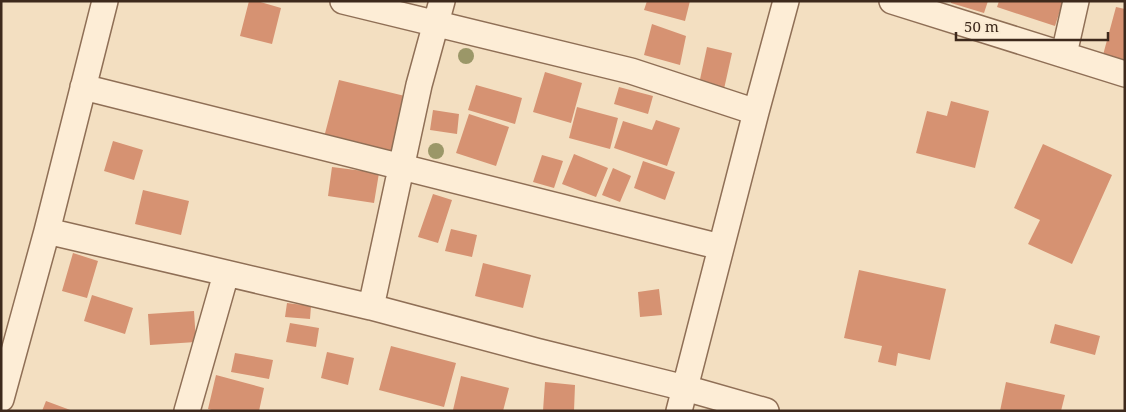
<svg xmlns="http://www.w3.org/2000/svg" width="1126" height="412" font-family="'Noto Serif',serif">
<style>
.building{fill:#d69272}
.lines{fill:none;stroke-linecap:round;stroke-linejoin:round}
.street-casing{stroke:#8f6f56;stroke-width:28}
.street{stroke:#fdedd6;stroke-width:25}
.tree{fill:#9b9768}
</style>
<rect width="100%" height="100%" fill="#f3dfc1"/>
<path class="building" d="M 249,1 L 257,1 L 281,8 L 272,44 L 240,36 Z
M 647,1 L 690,1 L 685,21 L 644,10 Z
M 951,1 L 988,1 L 984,13 L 951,3 Z
M 999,1 L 1063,1 L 1055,26 L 997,7 Z
M 1116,7 L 1125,9 L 1125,60 L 1103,55 Z
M 652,24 L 686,36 L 680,65 L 644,55 Z
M 707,47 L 732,53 L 724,89 L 699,84 Z
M 545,72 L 582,83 L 571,123 L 533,112 Z
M 339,80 L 409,97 L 392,155 L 323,141 Z
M 476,85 L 522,98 L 515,124 L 468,110 Z
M 619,87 L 653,96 L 648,114 L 614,104 Z
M 951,101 L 989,111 L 975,168 L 916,153 L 927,111 L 947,116 Z
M 577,107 L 618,118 L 610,149 L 569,138 Z
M 433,110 L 459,114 L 457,134 L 430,130 Z
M 469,114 L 509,127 L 496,166 L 456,153 Z
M 656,120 L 680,128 L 667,166 L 614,148 L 623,121 L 652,130 Z
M 113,141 L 143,150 L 134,180 L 104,171 Z
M 1043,144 L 1112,175 L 1072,264 L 1028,244 L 1040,220 L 1014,208 Z
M 574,154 L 608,168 L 596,197 L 562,184 Z
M 542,155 L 563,161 L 554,188 L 533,182 Z
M 643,161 L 675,172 L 665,200 L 634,188 Z
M 332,167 L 379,173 L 374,203 L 328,196 Z
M 613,168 L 631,176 L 620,202 L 602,195 Z
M 143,190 L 189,201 L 181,235 L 135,224 Z
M 433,194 L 452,200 L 438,243 L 418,237 Z
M 451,229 L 477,235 L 472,257 L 445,251 Z
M 73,253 L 98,261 L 87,298 L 62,291 Z
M 483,263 L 531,275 L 523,308 L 475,296 Z
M 859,270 L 946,289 L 930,360 L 898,353 L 896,366 L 878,362 L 882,346 L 844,338 Z
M 659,289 L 662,315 L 640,317 L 638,292 Z
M 92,295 L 133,308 L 125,334 L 84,321 Z
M 287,303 L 311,306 L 310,319 L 285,317 Z
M 194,311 L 196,342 L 150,345 L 148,314 Z
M 290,323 L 319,328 L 316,347 L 286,342 Z
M 1055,324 L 1100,336 L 1095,355 L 1050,343 Z
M 391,346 L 456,363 L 444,407 L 379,390 Z
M 327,352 L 354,358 L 348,385 L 321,378 Z
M 235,353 L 273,360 L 269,379 L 231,372 Z
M 216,375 L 264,388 L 259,411 L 215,411 L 208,409 Z
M 461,376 L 509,388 L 503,411 L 453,410 Z
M 545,382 L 575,385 L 574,411 L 543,411 Z
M 1006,382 L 1065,395 L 1061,411 L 1000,411 Z
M 46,401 L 73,411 L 42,411 Z"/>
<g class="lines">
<g class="street-casing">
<path id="street" d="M 343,1 L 631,71 L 756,112
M 892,1 L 1125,74
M 1064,54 L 1076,1
M 83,87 L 721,247
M 47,231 L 371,307 L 536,351 L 685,388 L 766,411
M 371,307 L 419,85 L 442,1
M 1,399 L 47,231 L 105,1
M 187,411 L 226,274
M 679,411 L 756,112 L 786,1"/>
</g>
<use href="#street" class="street"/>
</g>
<g class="tree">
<circle cx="466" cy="56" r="8"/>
<circle cx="436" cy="151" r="8"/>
</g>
<rect width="1126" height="412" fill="none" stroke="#3d291c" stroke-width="5"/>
<path d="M956 32v8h152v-8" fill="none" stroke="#3d291c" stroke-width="2.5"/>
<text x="964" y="32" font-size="15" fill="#3d291c" stroke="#faead2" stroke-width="4" paint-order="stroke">50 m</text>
</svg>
